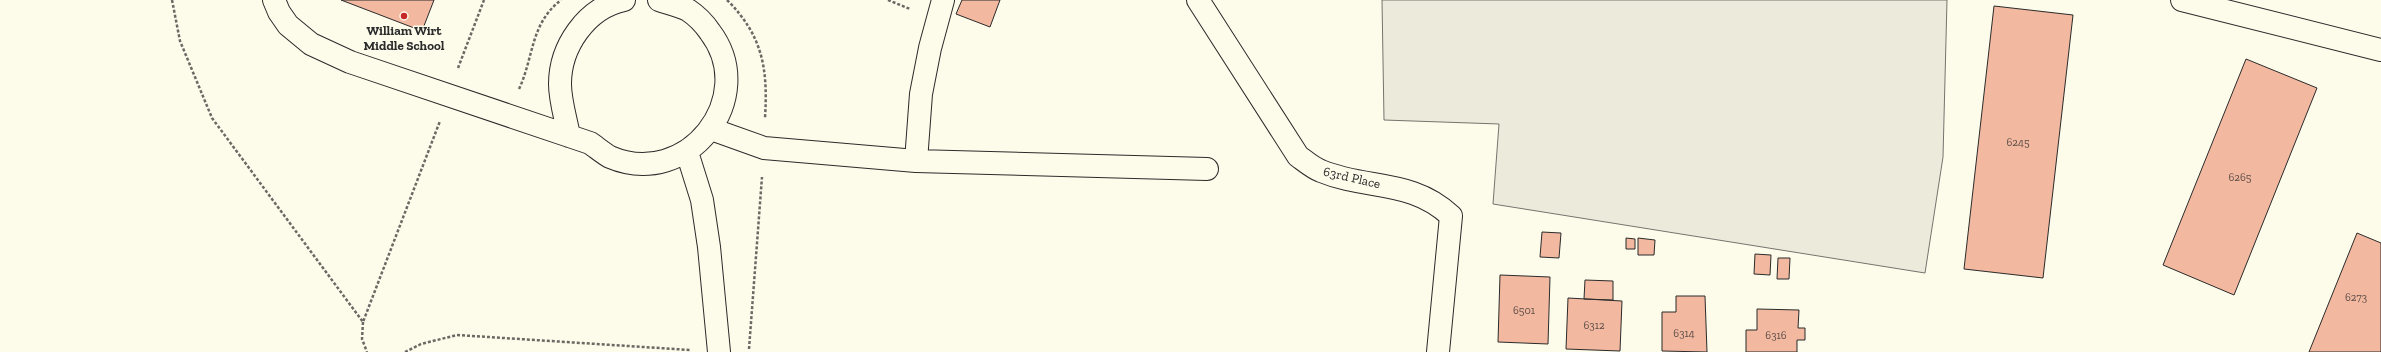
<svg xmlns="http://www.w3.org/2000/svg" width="2381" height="352" font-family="'Zilla Slab',serif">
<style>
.green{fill:#ecebdb;stroke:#74746e}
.building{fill:#f2b8a0;stroke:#2b2b2b}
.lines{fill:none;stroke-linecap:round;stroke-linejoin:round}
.minor-casing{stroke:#2b2b2b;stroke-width:24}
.path{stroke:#6a6964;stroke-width:2.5;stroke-dasharray:3 2;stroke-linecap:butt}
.minor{stroke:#fdfbea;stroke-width:22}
.poi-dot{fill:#c62828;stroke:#fdfbea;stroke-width:1.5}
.labels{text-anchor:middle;stroke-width:3;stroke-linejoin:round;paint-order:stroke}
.number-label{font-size:11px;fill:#5d4e48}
.poi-label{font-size:13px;font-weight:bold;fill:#2b2b2b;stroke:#fdfbea}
.street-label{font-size:13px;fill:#2b2b2b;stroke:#fdfbea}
</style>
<rect width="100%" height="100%" fill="#fdfbea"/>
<path class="green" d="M 1382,0 L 1947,0 L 1943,157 L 1925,273 L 1493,204 L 1499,124 L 1384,120 Z"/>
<path class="building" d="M 341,0 L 434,0 L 422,31 Z
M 962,0 L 1000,0 L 990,27 L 956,14 Z
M 1994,6 L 2073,15 L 2043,278 L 1964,269 Z
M 2246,59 L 2317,88 L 2234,295 L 2163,265 Z
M 1542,232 L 1561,233 L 1559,258 L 1540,257 Z
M 2357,233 L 2381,243 L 2381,352 L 2309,352 Z
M 1626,238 L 1635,239 L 1635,249 L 1626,249 Z
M 1638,238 L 1655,240 L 1654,255 L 1638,255 Z
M 1755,254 L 1771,255 L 1770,275 L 1754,274 Z
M 1778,258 L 1790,258 L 1789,279 L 1777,279 Z
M 1500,275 L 1550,277 L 1548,344 L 1498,342 Z
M 1585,280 L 1613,281 L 1613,300 L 1584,299 Z
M 1676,296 L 1705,296 L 1707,352 L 1662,351 L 1662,312 L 1676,312 Z
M 1568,298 L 1622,301 L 1620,351 L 1566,349 Z
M 1757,309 L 1799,310 L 1798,328 L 1805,328 L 1805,340 L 1797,340 L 1797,352 L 1746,352 L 1746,330 L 1757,330 Z"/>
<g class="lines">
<g class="minor-casing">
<path id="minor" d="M 274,0 L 279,12 L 288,25 L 311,44 L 350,62 L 590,143 C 596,147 603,153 610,157 C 687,190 760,98 710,32 C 704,23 697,16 688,10 C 680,6 668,3 659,0
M 1198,0 L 1298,156 C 1305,161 1313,168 1321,171 C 1367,190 1412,179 1451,216 L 1438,352
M 2182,0 L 2381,50
M 711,129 L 764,148 L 916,161 L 1207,169
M 569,136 C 566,119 560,101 560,84 C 560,47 586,8 624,0
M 687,152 L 702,200 L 709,247 L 719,352
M 916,161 L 921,94 L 930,48 L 943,0"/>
</g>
<path class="path" d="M 172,0 L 180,41 L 212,118 L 363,322 L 440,121
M 727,0 C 763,36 768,69 765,118
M 888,0 L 910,9
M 458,68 L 484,0
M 519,89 C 534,57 530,24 561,0
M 363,322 L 362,339 L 367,352
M 749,349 L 762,177
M 405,352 L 421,344 L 457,335 L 690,350"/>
<use href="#minor" class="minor"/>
</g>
<circle class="poi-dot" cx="404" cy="16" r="4"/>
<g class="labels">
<g class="number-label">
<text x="2018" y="146">6245</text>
<text x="2240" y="181">6265</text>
<text x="2356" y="301">6273</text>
<text x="1524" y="314">6501</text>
<text x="1594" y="329">6312</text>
<text x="1684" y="337">6314</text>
<text x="1776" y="339">6316</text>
</g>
<g class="poi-label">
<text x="404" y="35">William Wirt<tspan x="404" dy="15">Middle School</tspan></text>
</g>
<g class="street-label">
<text transform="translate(1352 177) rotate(13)" y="5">63rd Place</text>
</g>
</g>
</svg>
